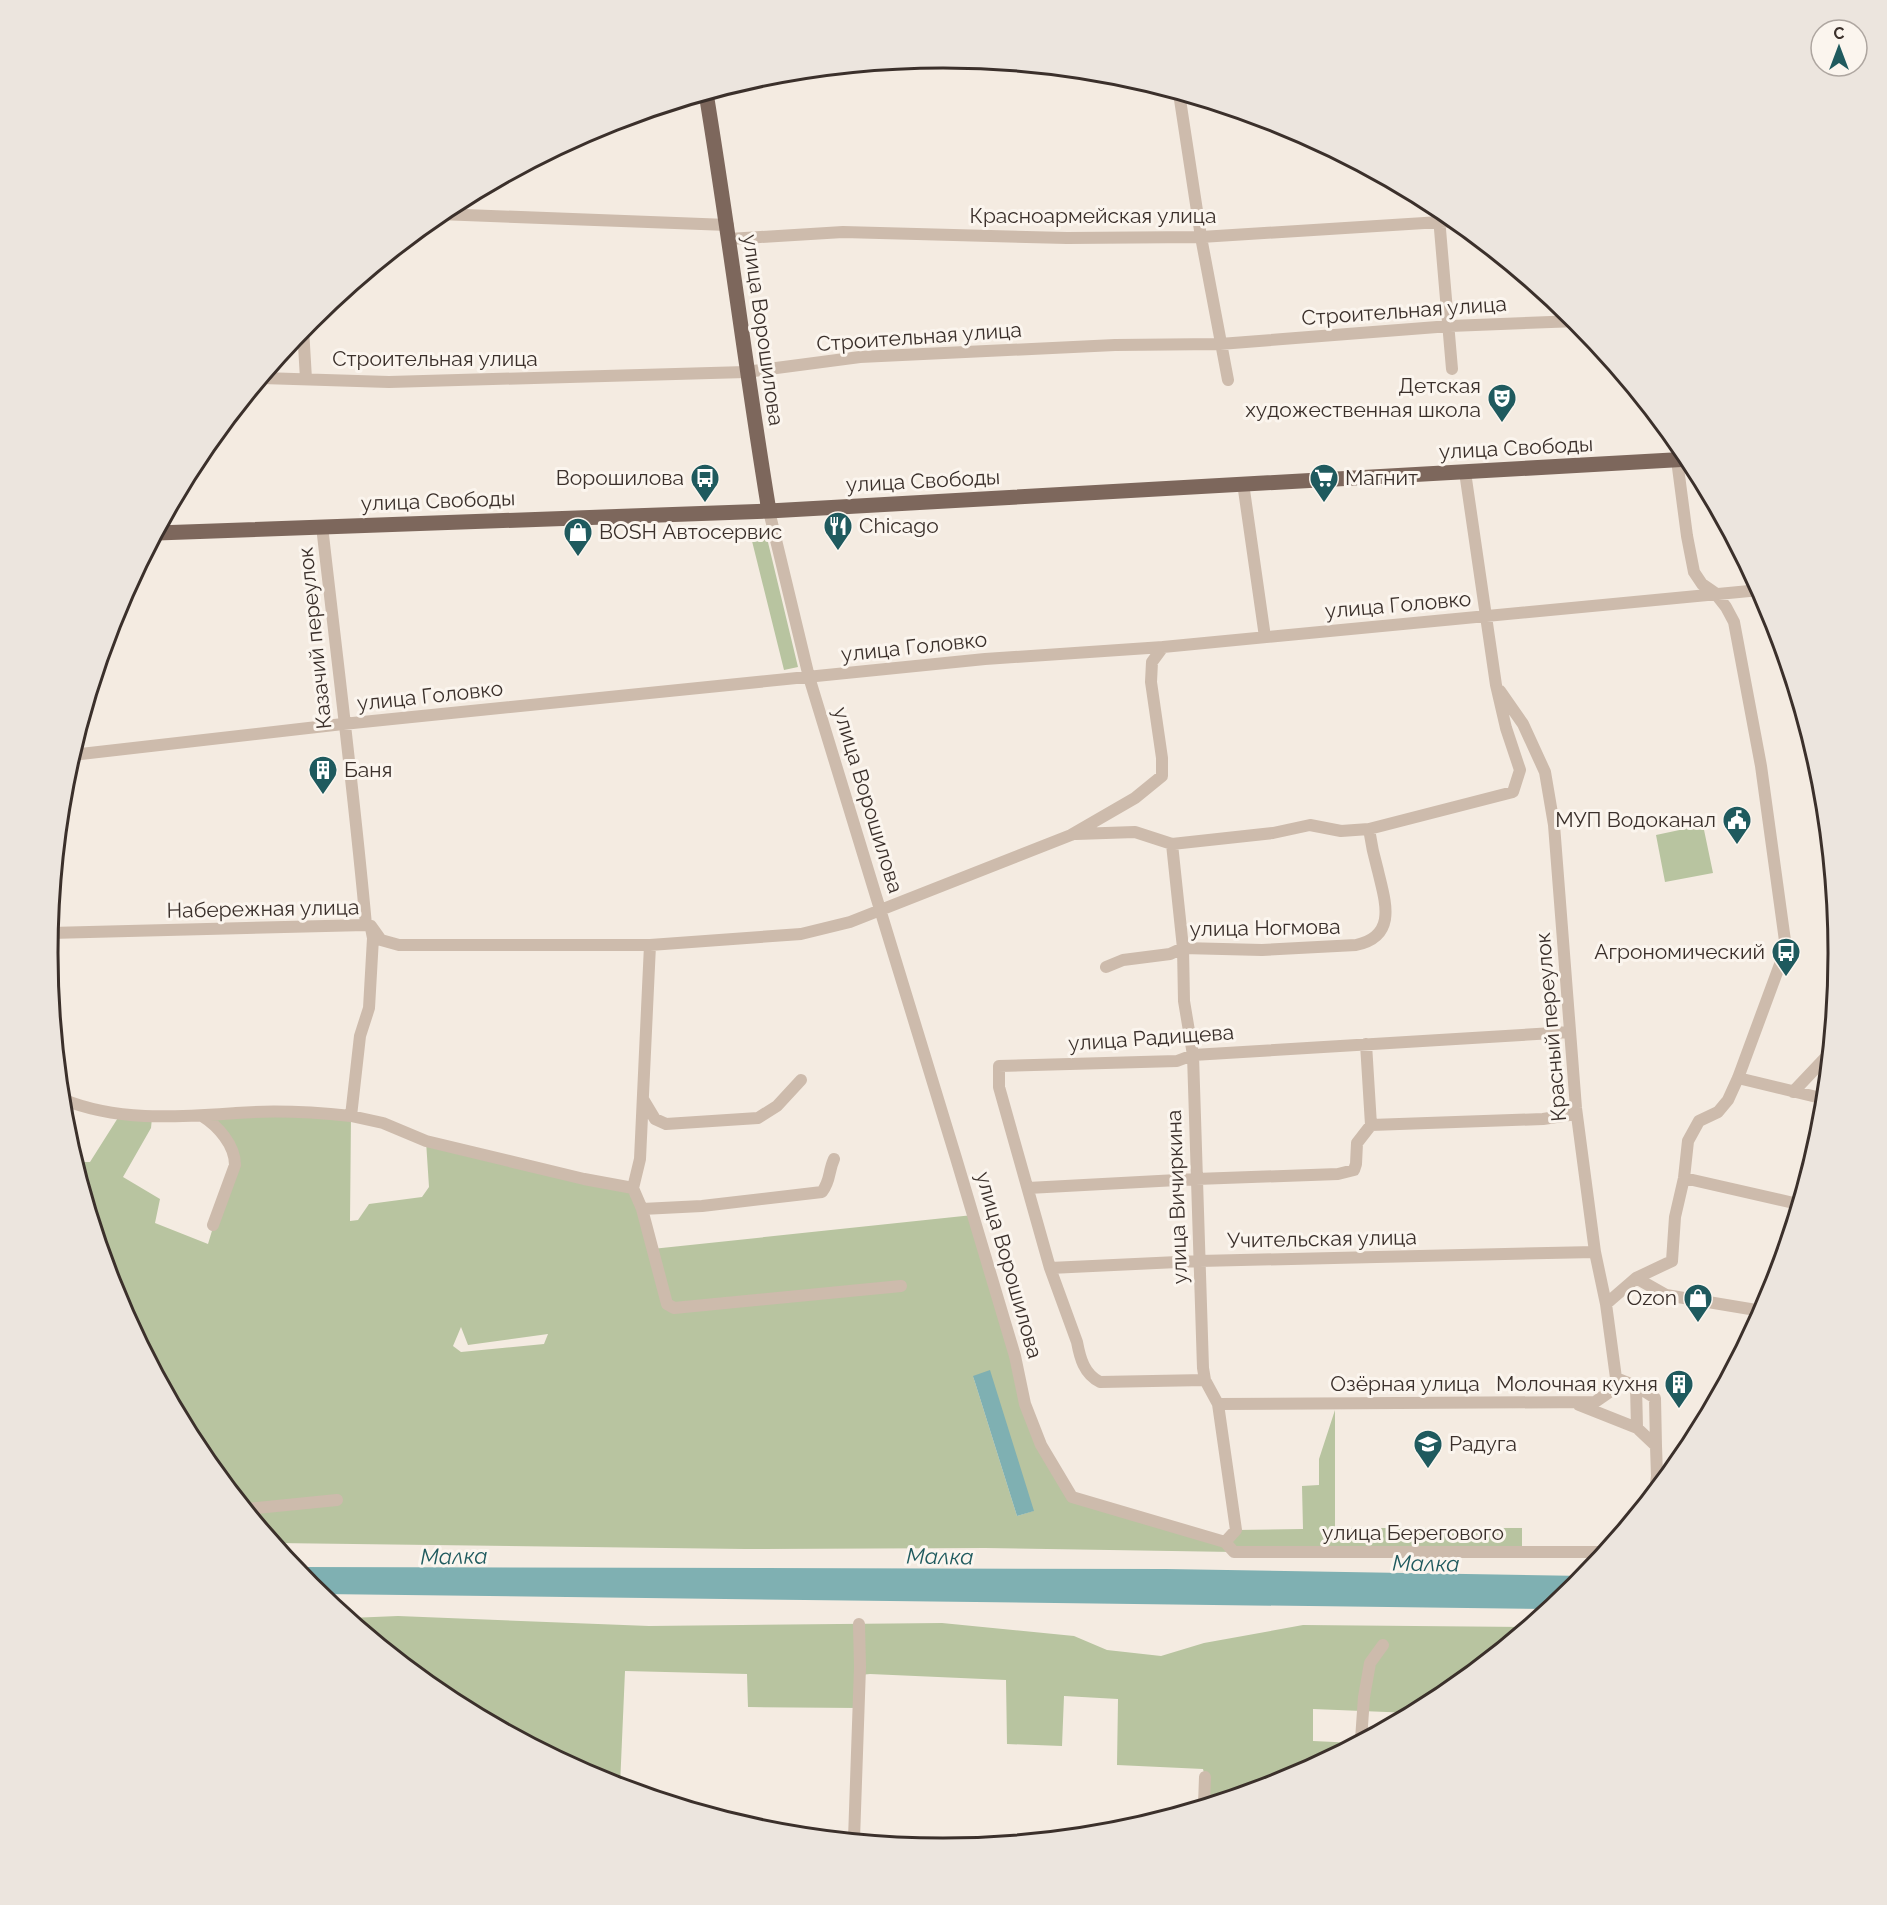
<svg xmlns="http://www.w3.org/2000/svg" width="1887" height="1905" font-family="Raleway,sans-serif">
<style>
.green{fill:#b8c4a0;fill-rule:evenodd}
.water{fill:#7fb0b2}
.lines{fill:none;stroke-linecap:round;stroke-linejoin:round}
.minor{stroke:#cdbbac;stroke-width:12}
.major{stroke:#7d675c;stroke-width:15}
.labels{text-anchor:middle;stroke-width:6;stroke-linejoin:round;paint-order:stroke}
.street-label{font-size:21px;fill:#3b302b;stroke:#fbf5ee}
.poi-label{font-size:21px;fill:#3b302b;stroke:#fbf5ee;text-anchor:end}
.water-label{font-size:22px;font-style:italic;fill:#1f5a5e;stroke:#fbf5ee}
.rim{fill:none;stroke:#3b302b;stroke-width:3}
</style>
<rect width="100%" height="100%" fill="#f4ebe1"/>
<path class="green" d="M 766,534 L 798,667 L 784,670 L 751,537 Z
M 1703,825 L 1713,873 L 1665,882 L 1656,835 Z
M 121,1113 L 152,1118 L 151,1128 L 123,1177 L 160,1199 L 155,1223 L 208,1244 L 235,1154 L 202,1116 L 351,1116 L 350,1221 L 358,1220 L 369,1204 L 422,1197 L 429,1187 L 426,1141 L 633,1188 L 652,1249 L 973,1215 L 1025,1404 L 1072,1497 L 1225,1542 L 1236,1530 L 1303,1529 L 1302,1486 L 1319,1485 L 1319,1459 L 1335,1410 L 1335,1528 L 1522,1528 L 1522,1552 L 1234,1552 L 985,1548 L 745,1549 L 275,1543 L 199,1450 L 116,1295 L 76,1162 L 90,1162 ZM 461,1327 L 468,1345 L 548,1334 L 544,1344 L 461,1352 L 453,1346 ZM 973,1376 L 1033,1511 L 1017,1516 Z
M 398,1616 L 649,1626 L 942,1623 L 1074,1636 L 1107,1650 L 1161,1656 L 1204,1643 L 1303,1625 L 1526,1627 L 1441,1697 L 1411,1713 L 1313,1709 L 1313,1741 L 1356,1743 L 1286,1780 L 1204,1805 L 1205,1777 L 1203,1769 L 1117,1765 L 1118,1699 L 1064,1696 L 1062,1746 L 1007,1744 L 1006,1680 L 870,1674 L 860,1675 L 859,1708 L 748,1707 L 747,1674 L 625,1671 L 620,1786 L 600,1780 L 446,1697 L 350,1618 Z"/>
<path class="water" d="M 990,1370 L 1034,1511 L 1017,1516 L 973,1376 Z
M 295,1567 L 1166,1569 L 1585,1576 L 1576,1586 L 1548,1609 L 321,1594 L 310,1585 Z"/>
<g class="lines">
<path class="minor" d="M 1179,93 L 1201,237 L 1228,380
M 1438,206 L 1452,369
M 439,214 L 728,225
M 729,239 L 843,232 L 1067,238 L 1201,237 L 1456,221
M 303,328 L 306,379
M 262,378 L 389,382 L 746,372 L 860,357 L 1115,345 L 1220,344 L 1450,326 L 1578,321
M 1243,483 L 1265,637
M 769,511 L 809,677 L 956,1158 L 1015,1356 L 1025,1404 L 1041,1445 L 1072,1497 L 1225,1542
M 322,526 C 337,659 354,792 366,925
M 1500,691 L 1523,724 L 1545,772 L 1554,825 L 1576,1108 L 1595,1252 L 1606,1304 L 1616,1378
M 72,755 L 343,724 L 985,659 L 1163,647 L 1760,590
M 1076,834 L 1135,832 L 1172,844 L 1273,833 L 1310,825 L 1341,831 L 1369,829 L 1513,792 L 1520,770 L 1506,728 L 1496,685 L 1465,472
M 1172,844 L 1183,948 L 1184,1001 L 1193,1055 L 1203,1368 L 1205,1380 L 1218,1404 L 1236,1530 L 1225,1542
M 50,933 L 366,925 L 371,926 L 381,940 L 399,945 L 650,945 L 801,934 L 850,922 L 1071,835 L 1135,798 L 1162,776 L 1162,758 L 1151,682 L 1152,662 L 1163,647
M 1106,967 L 1123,960 L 1170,954 L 1183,948 L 1262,950 L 1356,945 C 1398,936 1385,901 1378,871 C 1374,857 1371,843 1369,829
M 1366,1044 L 1371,1125
M 1738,1078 L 1825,1099
M 1793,1092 L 1829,1054
M 62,1099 C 118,1122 177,1117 236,1113 C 274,1110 313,1112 351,1116 L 360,1036 L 369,1008 L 373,938 L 371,928
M 643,1099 L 655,1119 L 666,1124 L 758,1118 L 777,1106 L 801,1080
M 202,1116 C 218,1126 235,1145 235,1165 L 213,1225
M 351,1116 L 383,1123 L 426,1141 L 584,1179 L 633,1188 L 640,1159 L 650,945
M 1684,1178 L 1798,1204
M 633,1188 L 642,1209 L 667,1304 L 674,1308 L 901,1286
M 1028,1188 L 1196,1179 L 1338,1174 L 1354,1170 L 1356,1164 L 1357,1143 L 1371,1125 L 1543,1119 L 1576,1114
M 642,1209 L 702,1206 L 822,1192 C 831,1180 828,1172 834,1159
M 1050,1268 L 1199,1261 L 1595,1252
M 1636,1278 L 1666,1295 L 1762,1311
M 1606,1304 L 1636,1278 L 1672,1261 L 1675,1217 L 1684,1178 L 1688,1141 L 1699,1121 L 1718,1112 L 1728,1100 L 1738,1078 L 1786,948 L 1761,766 L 1734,622 L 1726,607 L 1715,593 L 1702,584 L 1694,572 L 1687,536 L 1677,460
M 1616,1378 L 1636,1386 L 1637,1428
M 1205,1380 L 1100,1382 C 1084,1374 1080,1358 1077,1342 L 1050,1268 L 999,1087 L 999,1066 L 1177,1061 L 1193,1055 L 1570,1032
M 1636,1386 L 1655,1398 L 1656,1446
M 1218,1404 L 1595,1402 L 1608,1393 L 1616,1378
M 1579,1405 L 1637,1428 L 1656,1446 L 1657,1476 L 1655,1491
M 247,1509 L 337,1500
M 1225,1542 L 1234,1552 L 1604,1552
M 1361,1740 L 1364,1697 L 1370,1663 L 1383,1645
M 1204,1805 L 1205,1777
M 854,1839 L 860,1667 L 859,1624"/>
<path class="major" d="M 706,93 C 729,232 746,372 769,511
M 157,533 L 769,511 L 1690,459"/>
</g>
<defs>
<g id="theatre-pin" transform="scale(1.5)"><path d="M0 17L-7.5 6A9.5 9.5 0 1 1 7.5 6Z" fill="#1f5a5e" stroke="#fbf5ee"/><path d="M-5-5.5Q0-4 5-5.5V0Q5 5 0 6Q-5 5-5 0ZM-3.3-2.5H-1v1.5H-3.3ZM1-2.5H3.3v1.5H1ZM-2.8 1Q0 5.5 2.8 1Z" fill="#fff"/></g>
<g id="bus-pin" transform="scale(1.5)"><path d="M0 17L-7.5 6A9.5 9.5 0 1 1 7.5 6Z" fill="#1f5a5e" stroke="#fbf5ee"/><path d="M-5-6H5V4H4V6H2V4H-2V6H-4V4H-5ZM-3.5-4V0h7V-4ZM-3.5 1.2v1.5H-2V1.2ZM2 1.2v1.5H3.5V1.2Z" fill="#fff"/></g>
<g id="supermarket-pin" transform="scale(1.5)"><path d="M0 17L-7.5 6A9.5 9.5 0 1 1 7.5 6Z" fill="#1f5a5e" stroke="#fbf5ee"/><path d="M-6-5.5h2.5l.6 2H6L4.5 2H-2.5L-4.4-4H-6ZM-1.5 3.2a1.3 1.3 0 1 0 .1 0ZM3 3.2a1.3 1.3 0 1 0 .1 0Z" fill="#fff"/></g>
<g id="restaurant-pin" transform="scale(1.5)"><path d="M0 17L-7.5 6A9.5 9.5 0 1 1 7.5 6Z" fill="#1f5a5e" stroke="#fbf5ee"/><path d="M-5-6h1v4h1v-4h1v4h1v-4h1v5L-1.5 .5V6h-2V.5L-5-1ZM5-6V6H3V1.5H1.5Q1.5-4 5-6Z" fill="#fff"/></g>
<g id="shop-pin" transform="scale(1.5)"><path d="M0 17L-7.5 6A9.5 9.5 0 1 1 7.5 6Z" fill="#1f5a5e" stroke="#fbf5ee"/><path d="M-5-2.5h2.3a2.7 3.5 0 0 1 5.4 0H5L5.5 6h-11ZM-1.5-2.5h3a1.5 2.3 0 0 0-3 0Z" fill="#fff"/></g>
<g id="building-pin" transform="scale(1.5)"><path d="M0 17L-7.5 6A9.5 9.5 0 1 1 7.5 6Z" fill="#1f5a5e" stroke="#fbf5ee"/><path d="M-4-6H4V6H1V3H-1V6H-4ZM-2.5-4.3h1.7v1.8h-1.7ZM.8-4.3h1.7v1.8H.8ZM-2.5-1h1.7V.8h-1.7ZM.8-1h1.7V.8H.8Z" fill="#fff"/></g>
<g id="civic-pin" transform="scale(1.5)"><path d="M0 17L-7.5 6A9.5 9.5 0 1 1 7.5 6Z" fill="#1f5a5e" stroke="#fbf5ee"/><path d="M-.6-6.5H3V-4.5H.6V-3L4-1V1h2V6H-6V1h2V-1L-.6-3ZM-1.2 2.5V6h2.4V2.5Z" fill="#fff"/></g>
<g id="school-pin" transform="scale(1.5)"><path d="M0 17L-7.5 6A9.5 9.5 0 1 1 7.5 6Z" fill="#1f5a5e" stroke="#fbf5ee"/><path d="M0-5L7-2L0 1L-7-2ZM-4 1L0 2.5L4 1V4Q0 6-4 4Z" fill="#fff"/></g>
</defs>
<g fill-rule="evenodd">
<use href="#theatre-pin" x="1502" y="398"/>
<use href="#bus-pin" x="705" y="478"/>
<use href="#supermarket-pin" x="1324" y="478"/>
<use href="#restaurant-pin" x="838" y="526"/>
<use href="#shop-pin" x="578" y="532"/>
<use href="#building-pin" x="323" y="770"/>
<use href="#civic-pin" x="1737" y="820"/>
<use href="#bus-pin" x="1786" y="952"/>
<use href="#shop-pin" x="1698" y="1298"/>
<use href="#building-pin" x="1679" y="1384"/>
<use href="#school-pin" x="1428" y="1444"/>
</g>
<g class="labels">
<g class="street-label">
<text x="1093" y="223">Красноармейская улица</text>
<text transform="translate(1404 311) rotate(-4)" y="7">Строительная улица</text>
<text transform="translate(763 330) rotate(82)" y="7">улица Ворошилова</text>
<text transform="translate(919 337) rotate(-4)" y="7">Строительная улица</text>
<text x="435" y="366">Строительная улица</text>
<text transform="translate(1516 448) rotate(-3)" y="7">улица Свободы</text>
<text transform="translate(923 481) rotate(-3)" y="7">улица Свободы</text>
<text transform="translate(438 501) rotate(-2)" y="7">улица Свободы</text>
<text transform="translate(1398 605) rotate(-5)" y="7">улица Головко</text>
<text transform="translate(315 638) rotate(-96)" y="7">Казачий переулок</text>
<text transform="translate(914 647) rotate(-6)" y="7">улица Головко</text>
<text transform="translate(430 696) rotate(-6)" y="7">улица Головко</text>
<text transform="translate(868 800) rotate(73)" y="7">улица Ворошилова</text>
<text transform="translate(263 909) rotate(-1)" y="7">Набережная улица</text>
<text transform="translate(1265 928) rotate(-1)" y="7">улица Ногмова</text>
<text transform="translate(1551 1027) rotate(-95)" y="7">Красный переулок</text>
<text transform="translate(1151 1038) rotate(-4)" y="7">улица Радищева</text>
<text transform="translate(1177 1197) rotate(-92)" y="7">улица Вичиркина</text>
<text transform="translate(1322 1239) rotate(-1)" y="7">Учительская улица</text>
<text transform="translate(1009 1265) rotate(74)" y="7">улица Ворошилова</text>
<text x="1405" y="1391">Озёрная улица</text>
<text x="1413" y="1540">улица Берегового</text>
</g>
<g class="poi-label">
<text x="1481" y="393">Детская<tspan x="1481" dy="24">художественная школа</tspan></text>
<text x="684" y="485">Ворошилова</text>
<text x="1345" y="485" text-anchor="start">Магнит</text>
<text x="859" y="533" text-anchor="start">Chicago</text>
<text x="599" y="539" text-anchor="start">BOSH Автосервис</text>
<text x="344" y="777" text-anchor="start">Баня</text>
<text x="1716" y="827">МУП Водоканал</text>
<text x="1765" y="959">Агрономический</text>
<text x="1677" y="1305">Ozon</text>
<text x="1658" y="1391">Молочная кухня</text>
<text x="1449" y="1451" text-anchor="start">Радуга</text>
</g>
<g class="water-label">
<text transform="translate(454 1556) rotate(-1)" y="8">Малка</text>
<text transform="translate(940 1556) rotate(1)" y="8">Малка</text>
<text transform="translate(1426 1563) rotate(1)" y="8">Малка</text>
</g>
</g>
<path d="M0 0H1887V1905H0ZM58 953a885 885 0 1 1 1770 0a885 885 0 1 1-1770 0Z" fill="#ece5de" fill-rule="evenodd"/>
<path class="rim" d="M58 953a885 885 0 1 1 1770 0a885 885 0 1 1-1770 0Z"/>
<g transform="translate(1839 48)"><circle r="28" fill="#fbf5ee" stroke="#aea6a0" stroke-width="1.5"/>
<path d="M0-4.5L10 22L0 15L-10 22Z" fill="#1f5a5e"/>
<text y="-9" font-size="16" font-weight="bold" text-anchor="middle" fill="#3b302b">С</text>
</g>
</svg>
